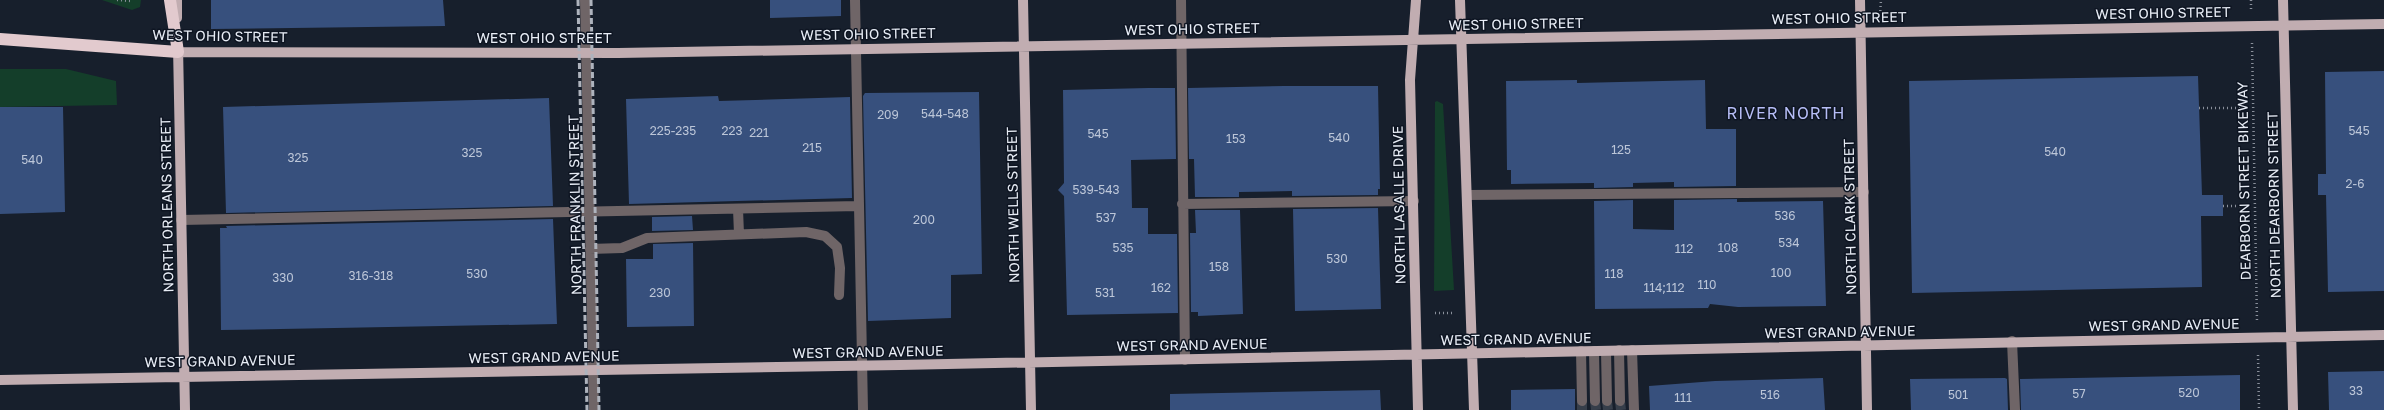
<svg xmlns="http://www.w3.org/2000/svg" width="2384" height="410" font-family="'Golos Text',sans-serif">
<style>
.green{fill:#143e2a}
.building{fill:#37507d}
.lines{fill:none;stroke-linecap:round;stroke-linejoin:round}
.minor-tunnel{stroke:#363e4a;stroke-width:10;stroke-dasharray:10 5;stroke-linecap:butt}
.path{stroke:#8a909b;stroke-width:2.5;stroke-dasharray:1 3;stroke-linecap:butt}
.minor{stroke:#6f6567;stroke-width:10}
.major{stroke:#c1adb1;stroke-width:10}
.highway{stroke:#e2cace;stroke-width:12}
.rail{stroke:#aeb3bd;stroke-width:3;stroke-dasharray:6 3;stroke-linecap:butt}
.labels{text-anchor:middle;stroke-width:3;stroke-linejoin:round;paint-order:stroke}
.number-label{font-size:12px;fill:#bcc6d8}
.street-label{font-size:14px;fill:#e8edf6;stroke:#0e1522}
.quarter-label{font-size:16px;letter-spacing:1px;fill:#b7bef7;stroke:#0e1522}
</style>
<rect width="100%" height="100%" fill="#171f2c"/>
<path class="green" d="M 102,0 L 141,0 L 140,7 L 132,10 Z
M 0,69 L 66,69 L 116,81 L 117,105 L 0,107 Z
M 1437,101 L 1443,104 L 1454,290 L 1434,291 L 1435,102 Z"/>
<path class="building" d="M 211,0 L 443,0 L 445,26 L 211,29 Z
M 770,0 L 841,0 L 841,16 L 770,18 Z
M 2384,71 L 2384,291 L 2328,292 L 2326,195 L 2318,195 L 2318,174 L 2326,174 L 2325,72 Z
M 2198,76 L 2202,195 L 2223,195 L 2223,216 L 2201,216 L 2202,287 L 1912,293 L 1909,81 Z
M 1577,80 L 1577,83 L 1705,80 L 1706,129 L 1736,129 L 1736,186 L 1674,187 L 1674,182 L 1633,183 L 1633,187 L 1594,188 L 1594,183 L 1511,184 L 1511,170 L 1507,170 L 1506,81 Z
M 1284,86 L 1378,86 L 1380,189 L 1378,189 L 1378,195 L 1292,196 L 1292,191 L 1239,192 L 1239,197 L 1195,197 L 1194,159 L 1189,159 L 1188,88 Z
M 1148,88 L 1175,88 L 1176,159 L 1131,160 L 1132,208 L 1148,208 L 1148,234 L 1177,234 L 1178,313 L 1067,315 L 1064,196 L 1058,190 L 1064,183 L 1063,90 Z
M 979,92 L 982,274 L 951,275 L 951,318 L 868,321 L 863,96 L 865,93 Z
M 718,96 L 719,101 L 850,97 L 852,198 L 629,204 L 626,99 Z
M 549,98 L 553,206 L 226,213 L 223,107 Z
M 0,107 L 63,107 L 65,212 L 0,214 Z
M 1737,199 L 1737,202 L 1823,201 L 1826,306 L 1738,307 L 1710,304 L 1708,308 L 1595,309 L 1594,201 L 1633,200 L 1633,229 L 1674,230 L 1674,200 Z
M 1378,208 L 1381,309 L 1295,311 L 1293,209 Z
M 1195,210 L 1240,210 L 1243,314 L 1198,316 L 1198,312 L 1191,312 L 1190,233 L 1196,233 Z
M 692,216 L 693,230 L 652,231 L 652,217 Z
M 553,219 L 557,324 L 221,330 L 220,228 L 227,228 L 226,226 Z
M 693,243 L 694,326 L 627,327 L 626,259 L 653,259 L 653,244 Z
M 2384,371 L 2384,410 L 2329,410 L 2328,372 Z
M 2240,375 L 2240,410 L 2021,410 L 2020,379 Z
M 1823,378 L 1825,410 L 1650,410 L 1649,386 L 1715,381 Z
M 2005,378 L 2007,379 L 2008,410 L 1911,410 L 1910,379 Z
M 1575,389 L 1575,410 L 1511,410 L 1511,390 Z
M 1380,390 L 1381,410 L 1170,410 L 1170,394 Z"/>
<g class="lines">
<path class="minor-tunnel" d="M 1582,401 L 1582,410
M 1595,401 L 1596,410
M 1607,401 L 1608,410
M 1620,401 L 1621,410"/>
<path class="path" d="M 117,0 L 131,1
M 2251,0 L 2251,10
M 1880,15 L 1881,0
M 2252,43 L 2257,322
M 2199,108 L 2242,108
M 2223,206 L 2244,206
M 1435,313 L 1454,313
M 2258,355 L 2259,410"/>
<path class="minor" d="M 585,0 L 594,410
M 855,0 L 863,410
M 1181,0 L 1185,360
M 1468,195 L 1864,192
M 1182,204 L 1414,201
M 738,209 L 739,234
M 181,220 L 858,206
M 590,249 L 622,248 L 647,238 L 806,232 L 825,236 L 837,247 L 840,268 L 839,295
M 2012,341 L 2015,410
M 1619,350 L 1620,401
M 1632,350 L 1634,410
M 1581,351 L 1582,401
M 1594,351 L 1595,401
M 1606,351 L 1607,401"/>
<path class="major" d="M 177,0 L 177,18
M 1023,0 L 1031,410
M 1416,0 L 1410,80 L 1418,410
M 1460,0 L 1474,410
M 1860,0 L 1867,410
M 2283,0 L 2293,410
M 178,46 L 185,410
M 178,52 L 618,53 L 2384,24
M 0,380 L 900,365 L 2384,335"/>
<path class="highway" d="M 0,39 L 178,52 L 170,0"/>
<path class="rail" d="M 578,0 L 587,410
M 591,0 L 599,410"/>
</g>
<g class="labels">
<g class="number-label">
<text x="945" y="118">544-548</text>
<text x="888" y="119">209</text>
<text x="673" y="135">225-235</text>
<text x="732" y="135">223</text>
<text x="2359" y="135">545</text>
<text x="759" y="137">221</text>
<text x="1098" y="138">545</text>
<text x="1339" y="142">540</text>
<text x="1236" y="143">153</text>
<text x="812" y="152">215</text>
<text x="1621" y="154">125</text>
<text x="2055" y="156">540</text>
<text x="472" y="157">325</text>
<text x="298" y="162">325</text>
<text x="32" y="164">540</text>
<text x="2355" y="188">2-6</text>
<text x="1096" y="194">539-543</text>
<text x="1785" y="220">536</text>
<text x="1106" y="222">537</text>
<text x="924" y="224">200</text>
<text x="1789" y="247">534</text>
<text x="1123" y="252">535</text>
<text x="1728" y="252">108</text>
<text x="1684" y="253">112</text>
<text x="1337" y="263">530</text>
<text x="1219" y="271">158</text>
<text x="1781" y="277">100</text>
<text x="477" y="278">530</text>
<text x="1614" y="278">118</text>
<text x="371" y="280">316-318</text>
<text x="283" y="282">330</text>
<text x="1707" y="289">110</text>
<text x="1161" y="292">162</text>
<text x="1664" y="292">114;112</text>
<text x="660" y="297">230</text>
<text x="1105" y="297">531</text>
<text x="2356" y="395">33</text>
<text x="2189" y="397">520</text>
<text x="2079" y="398">57</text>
<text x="1770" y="399">516</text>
<text x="1958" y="399">501</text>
<text x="1683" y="402">111</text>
</g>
<g class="street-label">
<text transform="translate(2163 13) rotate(-1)" y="5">WEST OHIO STREET</text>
<text transform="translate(1839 18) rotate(-1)" y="5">WEST OHIO STREET</text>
<text transform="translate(1516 24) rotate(-1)" y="5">WEST OHIO STREET</text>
<text transform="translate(1192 29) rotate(-1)" y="5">WEST OHIO STREET</text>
<text transform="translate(868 34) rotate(-1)" y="5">WEST OHIO STREET</text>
<text transform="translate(220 36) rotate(1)" y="5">WEST OHIO STREET</text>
<text x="544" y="43">WEST OHIO STREET</text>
<text transform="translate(2244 181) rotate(-91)" y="5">DEARBORN STREET BIKEWAY</text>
<text transform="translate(167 205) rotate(-91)" y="5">NORTH ORLEANS STREET</text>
<text transform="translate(575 205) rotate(-91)" y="5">NORTH FRANKLIN STREET</text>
<text transform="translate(1013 205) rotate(-91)" y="5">NORTH WELLS STREET</text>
<text transform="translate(1399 205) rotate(-91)" y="5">NORTH LASALLE DRIVE</text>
<text transform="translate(2274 205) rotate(-91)" y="5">NORTH DEARBORN STREET</text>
<text transform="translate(1850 217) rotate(-91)" y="5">NORTH CLARK STREET</text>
<text transform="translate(2164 325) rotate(-1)" y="5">WEST GRAND AVENUE</text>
<text transform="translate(1840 332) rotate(-1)" y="5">WEST GRAND AVENUE</text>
<text transform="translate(1516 339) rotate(-1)" y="5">WEST GRAND AVENUE</text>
<text transform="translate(1192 345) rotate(-1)" y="5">WEST GRAND AVENUE</text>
<text transform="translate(868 352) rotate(-1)" y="5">WEST GRAND AVENUE</text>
<text transform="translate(544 357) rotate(-1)" y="5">WEST GRAND AVENUE</text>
<text transform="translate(220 361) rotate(-1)" y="5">WEST GRAND AVENUE</text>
</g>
<g class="quarter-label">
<text x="1786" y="119">RIVER NORTH</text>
</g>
</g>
</svg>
